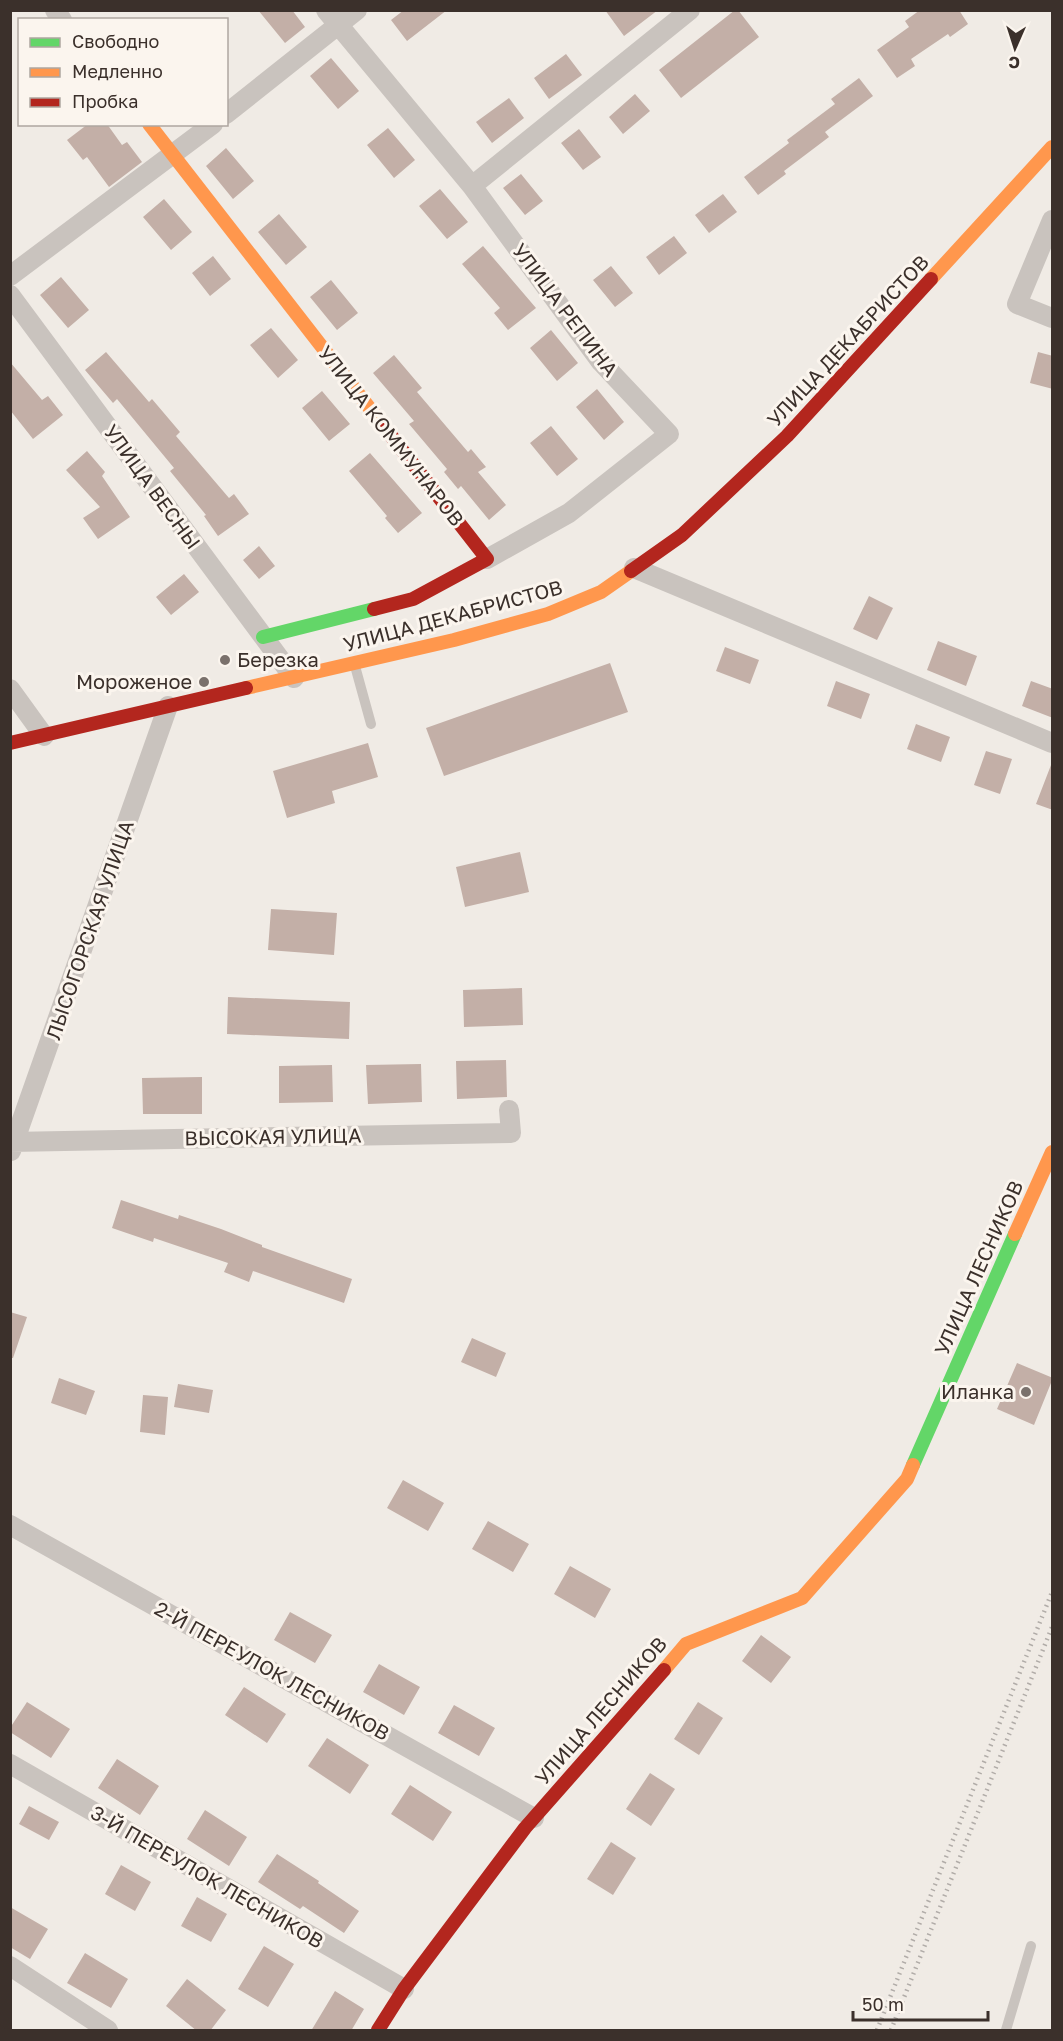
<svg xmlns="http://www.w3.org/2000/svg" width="1063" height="2041" font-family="'Golos Text',sans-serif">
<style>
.building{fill:#c3afa7}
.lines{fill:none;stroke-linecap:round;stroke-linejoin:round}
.lane{stroke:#c9c3be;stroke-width:10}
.street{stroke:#c9c3be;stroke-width:20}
.fast{stroke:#63d668;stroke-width:14}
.slow{stroke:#ff974d;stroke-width:14}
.jam{stroke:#b3261e;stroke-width:14}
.rail{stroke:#b1aca8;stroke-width:4.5;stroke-dasharray:1.5 4.5;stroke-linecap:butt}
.poi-dot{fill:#7a716c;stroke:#fbf5ee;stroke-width:2}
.labels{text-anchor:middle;stroke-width:6;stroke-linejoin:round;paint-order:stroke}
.street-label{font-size:20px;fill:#3b302b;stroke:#fbf5ee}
.poi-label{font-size:20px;fill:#3b302b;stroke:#fbf5ee;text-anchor:end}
</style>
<rect width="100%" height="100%" fill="#f0ebe5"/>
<path class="building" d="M 258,10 L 292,10 L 305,27 L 285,43 Z
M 404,10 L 447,10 L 407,41 L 391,20 Z
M 605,10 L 658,10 L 624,36 Z
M 735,10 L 738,10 L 759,37 L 681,98 L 659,70 Z
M 920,10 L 959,10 L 968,24 L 950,37 L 948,34 L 911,59 L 915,66 L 897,78 L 877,50 L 909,27 L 905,21 Z
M 566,54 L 582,75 L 549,99 L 534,78 Z
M 331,58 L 359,91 L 338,109 L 310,76 Z
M 859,78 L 873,96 L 825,132 L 829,137 L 784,171 L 786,174 L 758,195 L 744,177 L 789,143 L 787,140 L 835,104 L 831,99 Z
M 635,94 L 650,111 L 623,134 L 609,117 Z
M 509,98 L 524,118 L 492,143 L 476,122 Z
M 88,124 L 107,124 L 122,145 L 127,142 L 142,162 L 109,187 L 87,157 L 83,160 L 67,140 Z
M 388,128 L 415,160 L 394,178 L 367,145 Z
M 579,129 L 601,157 L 583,170 L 561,143 Z
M 226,148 L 254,181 L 233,199 L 206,166 Z
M 521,174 L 543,201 L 525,215 L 503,188 Z
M 440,189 L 468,222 L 447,239 L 419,206 Z
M 723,194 L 737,212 L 709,233 L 695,215 Z
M 164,199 L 192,232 L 171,250 L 143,217 Z
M 279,214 L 307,247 L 286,265 L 258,232 Z
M 674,236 L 687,253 L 659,275 L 646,257 Z
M 483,246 L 536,308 L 508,330 L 494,313 L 500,308 L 462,264 Z
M 213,256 L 231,279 L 210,296 L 192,273 Z
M 611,266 L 633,293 L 615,307 L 593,280 Z
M 61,277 L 89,310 L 68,328 L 40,295 Z
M 331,280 L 358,313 L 337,330 L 310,297 Z
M 271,328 L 298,360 L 278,378 L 250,345 Z
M 551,330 L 578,363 L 557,381 L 530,348 Z
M 106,352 L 149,402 L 152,399 L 180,432 L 176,436 L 229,498 L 234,494 L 249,514 L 218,536 L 204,516 L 206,515 L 170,471 L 174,468 L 117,399 L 113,403 L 85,370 Z
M 1038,352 L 1053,356 L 1053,389 L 1030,383 Z
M 394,355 L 422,388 L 417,392 L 468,452 L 471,449 L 486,467 L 478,472 L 506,505 L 489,520 L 461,486 L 458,489 L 444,472 L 447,469 L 409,424 L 414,421 L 373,373 Z
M 10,362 L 42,400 L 48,396 L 63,415 L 33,439 L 10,410 Z
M 597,389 L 624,422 L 604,440 L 576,407 Z
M 322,391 L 350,424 L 329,441 L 302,408 Z
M 551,426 L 578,459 L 557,476 L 530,443 Z
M 87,451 L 105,472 L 102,476 L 130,517 L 98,539 L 83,518 L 100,507 L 66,470 Z
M 370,453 L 422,513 L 398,533 L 385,518 L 387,516 L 349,471 Z
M 259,546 L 275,566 L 259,579 L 243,560 Z
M 184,574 L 199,592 L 171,615 L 156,597 Z
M 869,596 L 893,608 L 877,640 L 853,629 Z
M 938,641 L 977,656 L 966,686 L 927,670 Z
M 725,647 L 759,660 L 750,684 L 716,671 Z
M 610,663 L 628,712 L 444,776 L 426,728 Z
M 836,681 L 870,694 L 861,719 L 827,706 Z
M 1031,681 L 1053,689 L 1053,718 L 1022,706 Z
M 916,724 L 950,737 L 941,762 L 907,749 Z
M 368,743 L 378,777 L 332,791 L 335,803 L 287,818 L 273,771 Z
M 986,751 L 1012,759 L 1000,794 L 974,785 Z
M 1051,765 L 1053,765 L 1053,810 L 1036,804 Z
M 520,852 L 529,892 L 465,907 L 456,867 Z
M 271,909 L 337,913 L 334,955 L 268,950 Z
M 522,988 L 523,1025 L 464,1027 L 463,990 Z
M 228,997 L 350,1002 L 349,1039 L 227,1034 Z
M 506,1060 L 507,1097 L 457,1099 L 456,1061 Z
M 421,1064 L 422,1102 L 368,1104 L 366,1065 Z
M 332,1065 L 333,1102 L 279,1103 L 279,1066 Z
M 202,1077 L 202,1114 L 143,1114 L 142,1078 Z
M 121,1200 L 178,1219 L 179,1215 L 221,1229 L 262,1245 L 262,1247 L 352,1279 L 344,1303 L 253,1271 L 249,1282 L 224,1272 L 228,1263 L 154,1238 L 153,1242 L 112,1228 Z
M 10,1312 L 27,1317 L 13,1358 L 10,1358 Z
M 472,1338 L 506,1353 L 496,1377 L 461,1362 Z
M 1017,1363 L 1053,1378 L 1034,1425 L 997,1409 Z
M 59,1378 L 95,1391 L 86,1415 L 51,1403 Z
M 178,1384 L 213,1390 L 209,1413 L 174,1407 Z
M 143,1395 L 168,1397 L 165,1435 L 140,1432 Z
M 403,1480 L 444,1503 L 428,1531 L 387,1508 Z
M 488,1521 L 529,1544 L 513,1572 L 472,1549 Z
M 570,1566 L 611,1589 L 595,1618 L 554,1594 Z
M 290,1612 L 332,1635 L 315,1663 L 274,1640 Z
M 761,1635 L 791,1657 L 771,1683 L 742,1661 Z
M 379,1664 L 420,1687 L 404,1715 L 363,1692 Z
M 244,1687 L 286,1714 L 267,1743 L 225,1715 Z
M 27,1702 L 70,1729 L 51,1758 L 10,1732 L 10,1728 Z
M 698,1702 L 723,1718 L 699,1755 L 674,1739 Z
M 454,1705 L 495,1728 L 479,1756 L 438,1733 Z
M 327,1738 L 369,1765 L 350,1794 L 308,1766 Z
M 117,1759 L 159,1786 L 140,1815 L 98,1788 Z
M 650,1773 L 675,1789 L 651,1826 L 626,1809 Z
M 410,1785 L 452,1812 L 433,1841 L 391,1814 Z
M 29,1806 L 59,1822 L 49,1840 L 19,1824 Z
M 205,1810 L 247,1837 L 229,1866 L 187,1839 Z
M 611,1842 L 636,1858 L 613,1895 L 587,1879 Z
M 277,1854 L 319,1881 L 318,1883 L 359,1911 L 344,1933 L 303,1906 L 300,1909 L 258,1882 Z
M 121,1865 L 151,1882 L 135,1911 L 105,1894 Z
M 197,1897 L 227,1914 L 211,1942 L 181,1926 Z
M 10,1907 L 48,1929 L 30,1959 L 10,1947 Z
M 264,1946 L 294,1964 L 268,2007 L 238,1989 Z
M 85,1953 L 128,1979 L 111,2008 L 67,1983 Z
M 187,1979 L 226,2010 L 210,2031 L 197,2031 L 166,2006 Z
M 335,1991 L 364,2009 L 351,2031 L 311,2031 Z"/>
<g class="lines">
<path class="lane" d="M 355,666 L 371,724
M 1006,2030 L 1031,1946"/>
<path class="street" d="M 55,10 L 62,20
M 326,10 L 472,186 L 601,362 L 669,434 L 569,513 L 487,559
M 226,114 L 357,10
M 472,186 L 690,10
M 1052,220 L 1017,304 L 1052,318
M 10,276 L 213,124
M 10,295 L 294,678
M 634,568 L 1052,743
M 10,689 L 44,736
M 10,1142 L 511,1133 L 509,1110
M 11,1151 L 168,706
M 10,1525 L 534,1818
M 10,1764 L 404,1989
M 10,1966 L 108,2030"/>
<path class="fast" d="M 263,637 L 374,609
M 913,1465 L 1015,1234"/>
<path class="slow" d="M 149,124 L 385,428
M 931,279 L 1052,147
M 246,688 L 454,640 L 548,614 L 601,592 L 631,571
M 1015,1234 L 1052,1152
M 664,1670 L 686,1644 L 802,1598 L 907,1479 L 913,1465"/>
<path class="jam" d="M 631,571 L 682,535 L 787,436 L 931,279
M 374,609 L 413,599 L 487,559 L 385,428
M 10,743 L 246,688
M 378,2030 L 404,1989 L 525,1828 L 664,1670"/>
<path class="rail" d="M 877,2030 L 1052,1592
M 891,2030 L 1052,1627"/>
</g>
<g class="poi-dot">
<circle cx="225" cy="660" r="6"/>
<circle cx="204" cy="682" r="6"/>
<circle cx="1026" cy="1392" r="6"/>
</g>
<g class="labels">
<g class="street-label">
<text transform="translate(565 310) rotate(53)" y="7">УЛИЦА РЕПИНА</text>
<text transform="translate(848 341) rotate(-47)" y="7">УЛИЦА ДЕКАБРИСТОВ</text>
<text transform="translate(391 436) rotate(52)" y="7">УЛИЦА КОММУНАРОВ</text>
<text transform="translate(152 487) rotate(54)" y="7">УЛИЦА ВЕСНЫ</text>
<text transform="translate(453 616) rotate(-15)" y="7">УЛИЦА ДЕКАБРИСТОВ</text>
<text transform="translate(90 930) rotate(-71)" y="7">ЛЫСОГОРСКАЯ УЛИЦА</text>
<text transform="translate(273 1137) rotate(-1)" y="7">ВЫСОКАЯ УЛИЦА</text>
<text transform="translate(979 1268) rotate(-66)" y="7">УЛИЦА ЛЕСНИКОВ</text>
<text transform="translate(272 1671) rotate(29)" y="7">2-Й ПЕРЕУЛОК ЛЕСНИКОВ</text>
<text transform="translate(601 1711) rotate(-49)" y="7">УЛИЦА ЛЕСНИКОВ</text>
<text transform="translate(207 1877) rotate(30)" y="7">3-Й ПЕРЕУЛОК ЛЕСНИКОВ</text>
</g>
<g class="poi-label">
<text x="237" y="667" text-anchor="start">Березка</text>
<text x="192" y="689">Мороженое</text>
<text x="1014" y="1399">Иланка</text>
</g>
</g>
<rect width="1063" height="2041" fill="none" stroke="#3b302b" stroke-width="24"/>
<rect x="18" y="18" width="210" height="108" fill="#fbf5ee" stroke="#aea6a0" stroke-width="1.5"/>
<rect x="30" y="38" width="30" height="9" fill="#63d668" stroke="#aea6a0" stroke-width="1.5"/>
<text x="72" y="48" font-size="18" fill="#3b302b">Свободно</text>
<rect x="30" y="68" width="30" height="9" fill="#ff974d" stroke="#aea6a0" stroke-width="1.5"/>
<text x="72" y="78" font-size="18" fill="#3b302b">Медленно</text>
<rect x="30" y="98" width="30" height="9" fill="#b3261e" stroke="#aea6a0" stroke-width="1.5"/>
<text x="72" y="108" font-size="18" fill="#3b302b">Пробка</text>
<g transform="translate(1015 48) rotate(183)" stroke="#fbf5ee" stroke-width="4.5" paint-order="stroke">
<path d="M0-4.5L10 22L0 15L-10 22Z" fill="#3b302b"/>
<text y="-9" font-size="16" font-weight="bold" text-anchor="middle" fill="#3b302b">С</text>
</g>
<path d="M853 2011v9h135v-9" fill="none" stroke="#3b302b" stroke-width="3"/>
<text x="862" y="2011" font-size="18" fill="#3b302b" stroke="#fbf5ee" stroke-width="4.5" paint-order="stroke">50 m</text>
</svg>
